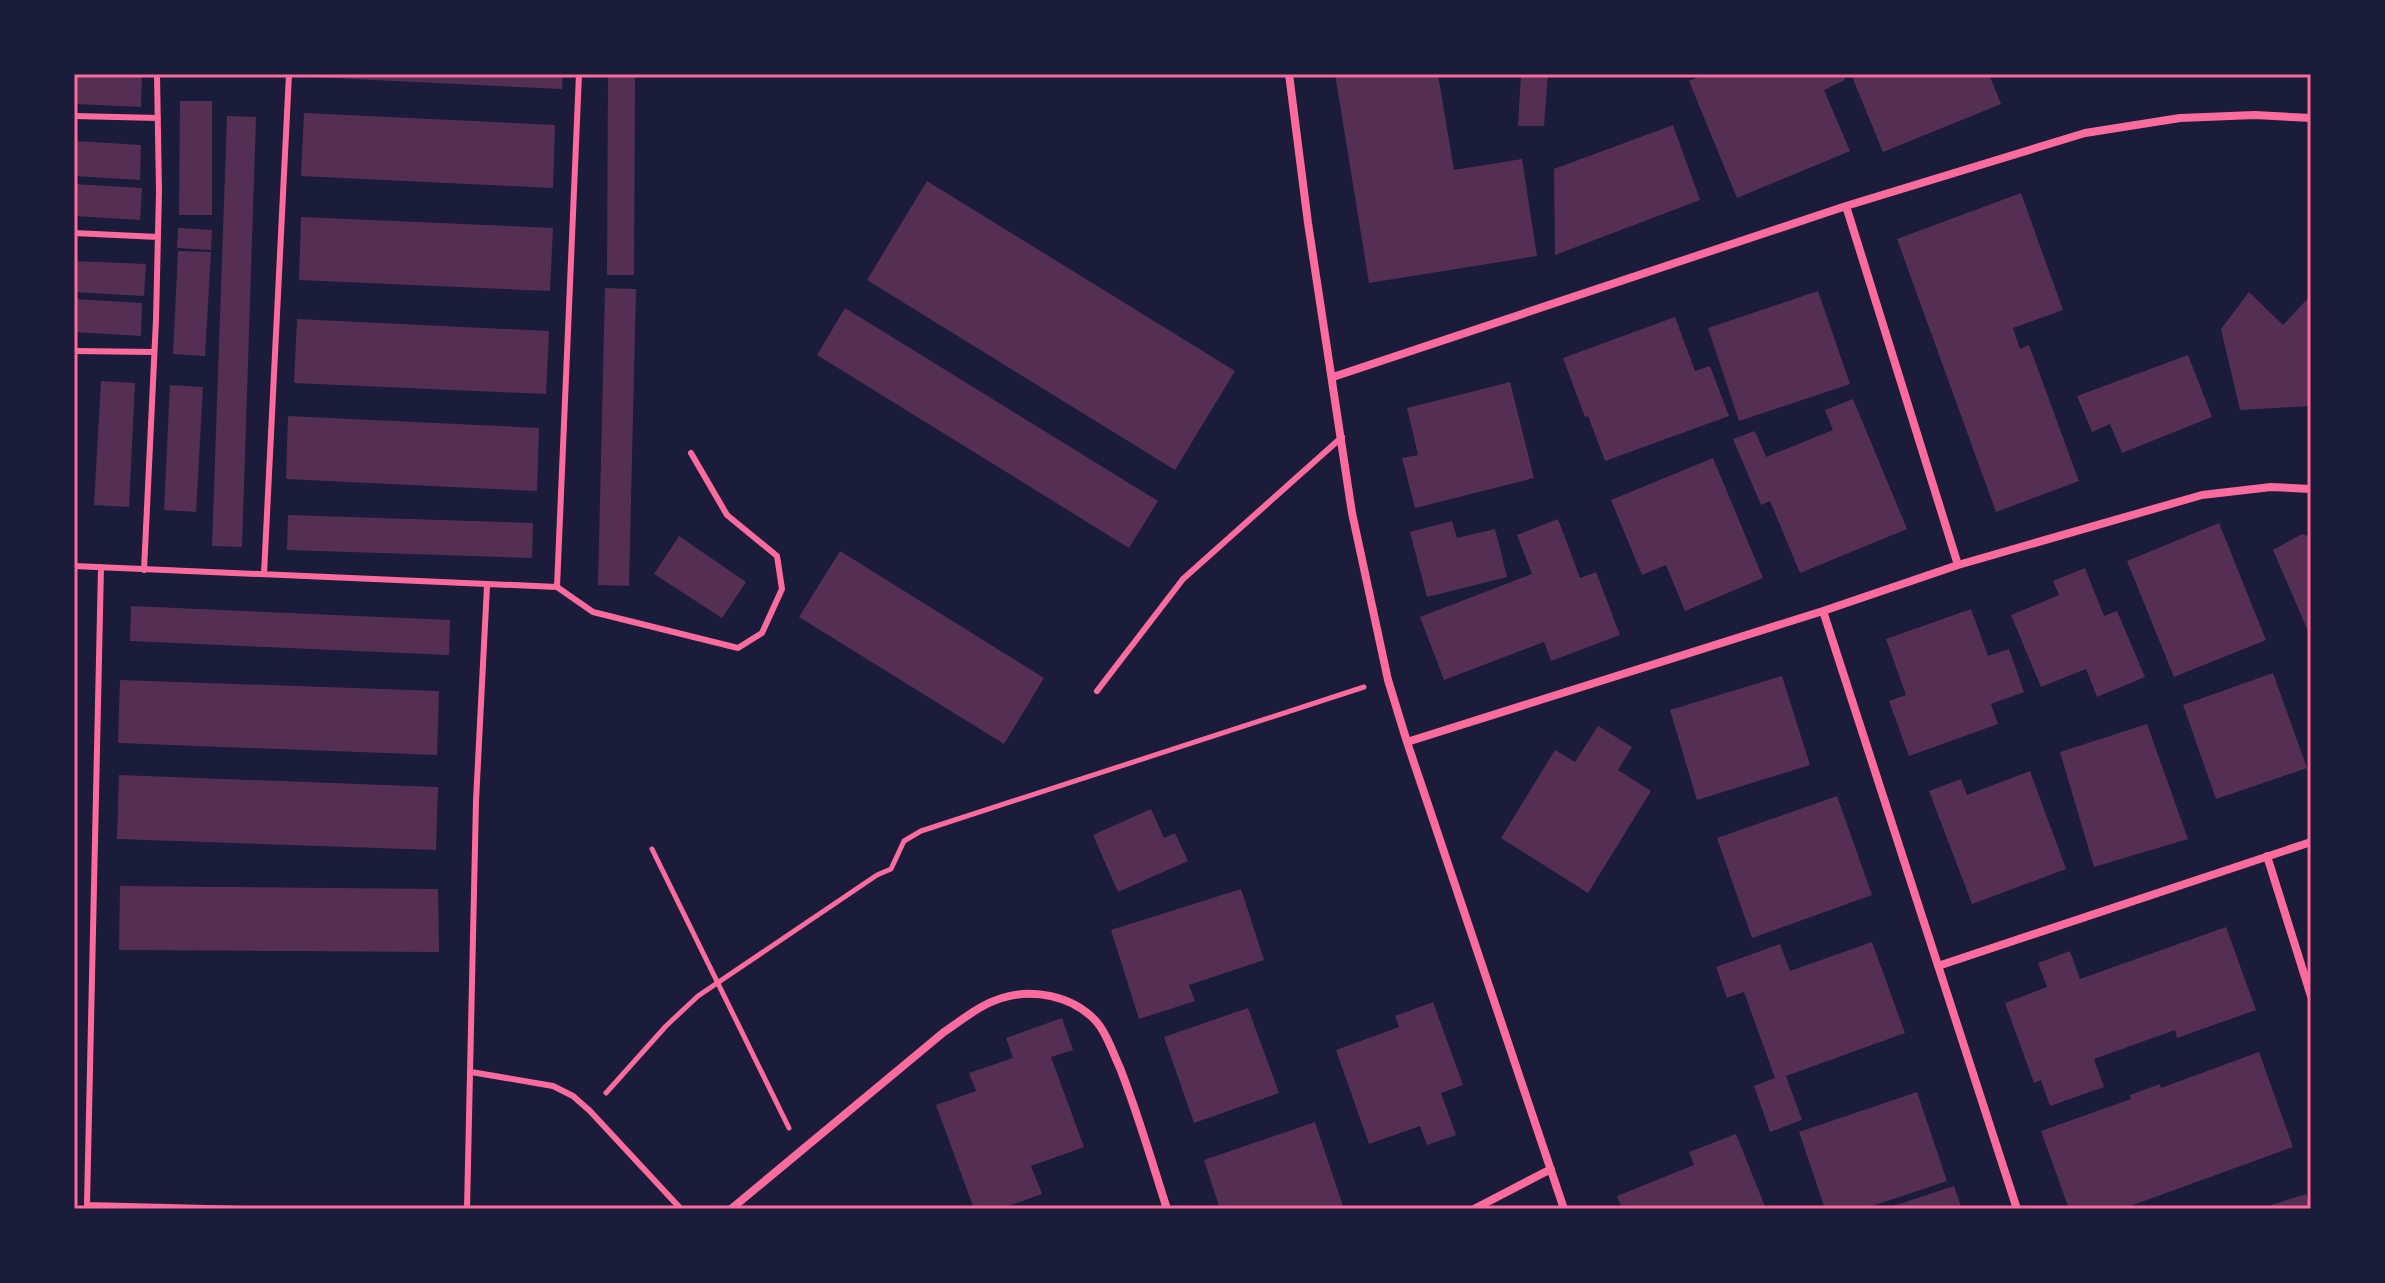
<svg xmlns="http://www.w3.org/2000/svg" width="2385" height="1283" font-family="'Nunito Sans',sans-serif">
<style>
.building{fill:#542f53}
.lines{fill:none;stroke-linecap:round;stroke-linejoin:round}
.path{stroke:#ff6b9d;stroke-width:5}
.service{stroke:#ff6b9d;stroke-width:6}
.minor{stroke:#ff6b9d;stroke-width:8}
.neatline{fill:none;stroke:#ff6b9d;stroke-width:3}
</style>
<rect width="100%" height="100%" fill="#1b1b3a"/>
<path class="building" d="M 74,74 L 142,74 L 141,107 L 74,104 Z
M 311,74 L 563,74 L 562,89 L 311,77 Z
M 608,74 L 635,74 L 634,275 L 607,275 Z
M 1335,74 L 1438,74 L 1454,170 L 1522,159 L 1537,256 L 1369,283 Z
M 1521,74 L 1548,74 L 1544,126 L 1518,126 Z
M 1705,74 L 1843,74 L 1845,80 L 1824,90 L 1850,151 L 1737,198 L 1689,81 Z
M 1851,74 L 1989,74 L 2001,104 L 1883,152 Z
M 180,101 L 212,101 L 212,215 L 179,215 Z
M 304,113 L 555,125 L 553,188 L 301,176 Z
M 227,116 L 256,117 L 242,547 L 212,546 Z
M 1673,125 L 1700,200 L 1555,255 L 1554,169 Z
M 74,141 L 141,145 L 140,180 L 74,176 Z
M 927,181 L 1235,371 L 1175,470 L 867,280 Z
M 74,184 L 142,188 L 140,220 L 74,216 Z
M 2021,193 L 2063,310 L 2013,328 L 2020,349 L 2029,345 L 2079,481 L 1996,512 L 1897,239 Z
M 301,217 L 553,228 L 550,291 L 299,280 Z
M 178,228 L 212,230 L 211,250 L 177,248 Z
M 178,251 L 211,252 L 205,356 L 173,354 Z
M 74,261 L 146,264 L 144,296 L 74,292 Z
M 605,288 L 636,289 L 629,586 L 598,585 Z
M 1818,291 L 1850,384 L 1739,421 L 1708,328 Z
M 2249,292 L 2283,325 L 2311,295 L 2311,406 L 2240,410 L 2221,329 Z
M 74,299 L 142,303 L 141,336 L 74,332 Z
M 845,308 L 1158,501 L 1129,548 L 817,355 Z
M 1675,317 L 1695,371 L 1710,366 L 1729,416 L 1605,461 L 1588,416 L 1585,417 L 1563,358 Z
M 297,319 L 549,331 L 546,394 L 294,383 Z
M 2188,355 L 2212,417 L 2122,453 L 2110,424 L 2092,432 L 2077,396 Z
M 101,381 L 135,383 L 129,507 L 94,505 Z
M 1510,382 L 1534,478 L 1415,508 L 1402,458 L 1418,455 L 1407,408 Z
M 170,385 L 203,387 L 196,512 L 164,510 Z
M 1853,399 L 1907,529 L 1800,573 L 1770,501 L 1761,505 L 1733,439 L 1755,431 L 1766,457 L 1833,430 L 1825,410 Z
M 288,416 L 539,428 L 537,491 L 286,479 Z
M 1713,458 L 1763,578 L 1685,611 L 1666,565 L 1642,575 L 1611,500 Z
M 288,515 L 533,523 L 532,558 L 287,550 Z
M 1558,519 L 1580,578 L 1596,572 L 1620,635 L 1551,661 L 1544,642 L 1444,680 L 1420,617 L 1532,574 L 1517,535 Z
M 1452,521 L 1457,538 L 1495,529 L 1507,577 L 1427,597 L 1410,532 Z
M 2219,523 L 2266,640 L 2174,677 L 2127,561 Z
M 2302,534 L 2311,537 L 2311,632 L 2308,631 L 2273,550 Z
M 679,536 L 746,582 L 722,618 L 654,574 Z
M 840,551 L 1044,678 L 1004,744 L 799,617 Z
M 2085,568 L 2104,616 L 2117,611 L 2145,677 L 2097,697 L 2086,669 L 2041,687 L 2011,615 L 2059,595 L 2053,581 Z
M 131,606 L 450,620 L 449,655 L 130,641 Z
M 1971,609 L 1988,656 L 2009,649 L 2024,692 L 1991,704 L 1998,724 L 1909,756 L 1889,701 L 1906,695 L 1886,639 Z
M 2273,673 L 2307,768 L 2216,799 L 2183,705 Z
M 1782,676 L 1810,765 L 1697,800 L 1670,710 Z
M 120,680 L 439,691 L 437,755 L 118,743 Z
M 2147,724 L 2188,839 L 2094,867 L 2060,752 Z
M 1598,726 L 1632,747 L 1618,770 L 1651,791 L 1588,893 L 1501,838 L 1555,750 L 1575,762 Z
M 2030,771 L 2066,869 L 1972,904 L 1929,791 L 1961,779 L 1967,795 Z
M 119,775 L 438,787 L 436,850 L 117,839 Z
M 1837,796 L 1872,895 L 1752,938 L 1717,838 Z
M 1151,809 L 1164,838 L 1175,833 L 1188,861 L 1118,892 L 1093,835 Z
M 120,886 L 438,889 L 439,952 L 119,950 Z
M 1241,889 L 1264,960 L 1189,985 L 1195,1001 L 1139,1019 L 1111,930 Z
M 2226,927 L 2256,1010 L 2177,1038 L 2175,1030 L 2094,1059 L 2104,1087 L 2050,1106 L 2041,1080 L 2034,1083 L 2005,1003 L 2047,987 L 2038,963 L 2070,951 L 2080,979 Z
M 1872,942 L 1905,1033 L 1786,1076 L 1802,1120 L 1770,1132 L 1754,1086 L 1775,1078 L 1744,992 L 1727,998 L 1716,967 L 1780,944 L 1790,971 Z
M 1433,1002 L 1463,1085 L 1441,1093 L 1456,1135 L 1427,1145 L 1420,1126 L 1369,1144 L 1336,1050 L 1399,1027 L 1395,1016 Z
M 1248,1008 L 1279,1093 L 1194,1123 L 1164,1037 Z
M 1062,1018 L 1073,1050 L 1051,1057 L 1084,1147 L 1031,1166 L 1042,1194 L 1000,1209 L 974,1209 L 936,1105 L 976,1091 L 969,1073 L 1013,1058 L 1006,1038 Z
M 2259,1052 L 2293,1147 L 2122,1209 L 2069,1209 L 2041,1131 L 2131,1099 L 2130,1095 L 2160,1084 L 2161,1088 Z
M 1917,1092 L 1947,1181 L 1863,1209 L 1825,1209 L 1799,1132 Z
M 1315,1122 L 1344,1209 L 1220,1209 L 1204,1160 Z
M 1736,1134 L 1766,1209 L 1622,1209 L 1617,1196 L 1694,1165 L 1689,1152 Z
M 1954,1186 L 1962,1209 L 1887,1209 L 1887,1208 Z
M 2306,1194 L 2311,1209 L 2262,1209 L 2262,1208 Z"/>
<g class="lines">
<path class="path" d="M 652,849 L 789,1128
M 606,1093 L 666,1026 L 698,996 L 877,875 L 891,869 L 904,841 L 921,831 L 1364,687"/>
<path class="service" d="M 74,116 L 158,118
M 74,233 L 158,237
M 74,351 L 154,352
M 74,566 L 557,587 L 579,74
M 101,567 L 87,1205 L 247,1209
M 144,570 L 156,320 L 159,191 L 157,74
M 264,574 L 289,74
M 557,587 L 593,612 L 738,648 L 762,633 L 782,589 L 777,556 L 727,515 L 691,453
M 1097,691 L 1183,579 L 1342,437
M 471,1072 L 553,1086 L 573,1096 L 590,1111 L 681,1209
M 467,1209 L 476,801 L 487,586"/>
<path class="minor" d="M 1289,74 L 1308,223 L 1352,513 L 1388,680 L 1407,742 L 1564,1209
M 1846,206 L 1958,565
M 1333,377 L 1846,206 L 2085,133 L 2180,118 L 2255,115 L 2311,118
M 1823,611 L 2017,1209
M 1407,742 L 1823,611 L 1958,565 L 2202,495 L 2271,487 L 2311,489
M 2267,856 L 2311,996
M 1938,966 L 2311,842
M 731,1209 L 944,1032 C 962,1020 981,1004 1002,998 C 1033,988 1071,996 1094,1019 C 1106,1031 1113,1053 1120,1068 C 1138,1114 1152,1162 1167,1209
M 1474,1209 L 1551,1169"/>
</g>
<rect width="2385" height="1283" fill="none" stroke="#1b1b3a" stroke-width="152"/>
<rect x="76" y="76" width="2233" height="1131" class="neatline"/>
</svg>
